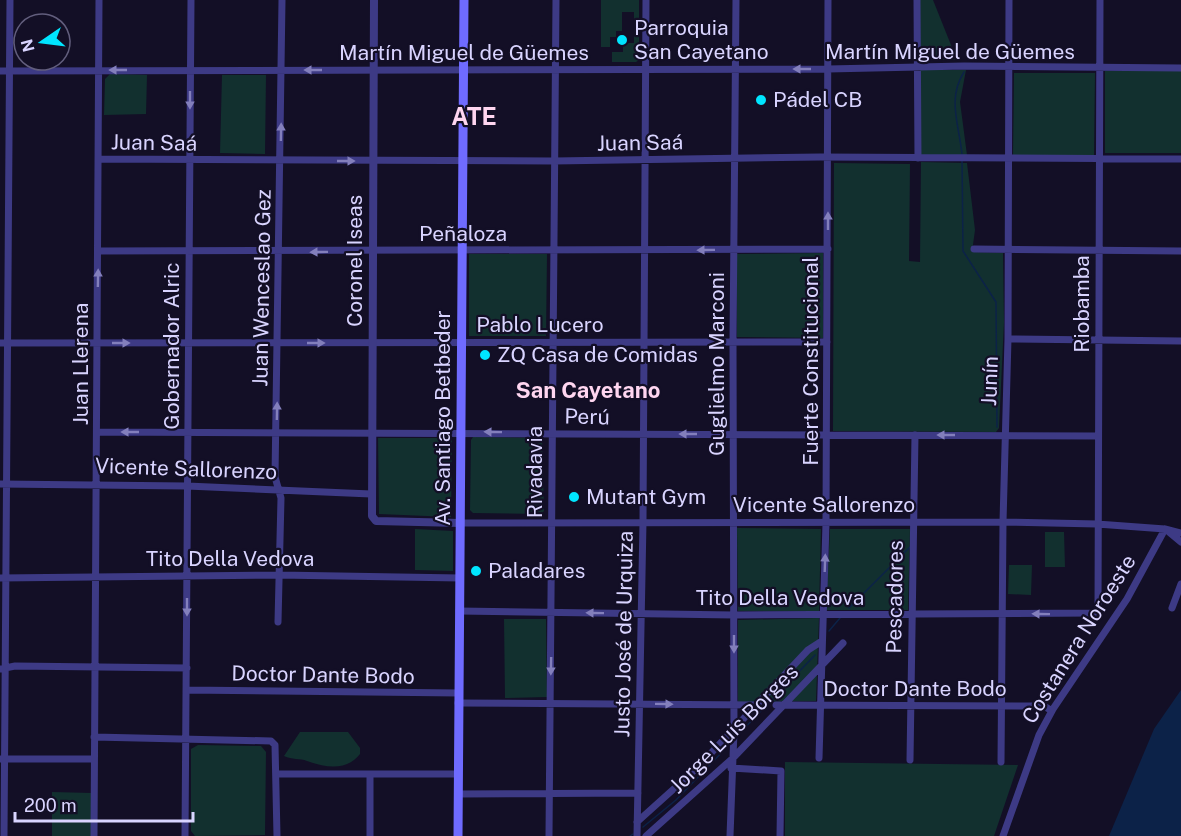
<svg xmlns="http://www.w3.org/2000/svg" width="1181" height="836" font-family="'Public Sans',sans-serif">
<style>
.green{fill:#12302f}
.water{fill:#0c2248}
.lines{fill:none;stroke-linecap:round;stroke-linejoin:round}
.stream{stroke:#0c2248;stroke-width:1.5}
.minor{stroke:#3d3a85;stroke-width:7}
.tertiary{stroke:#3d3a85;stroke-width:8}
.secondary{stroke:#6f6bff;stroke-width:9}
.oneway{fill:#837fbc}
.poi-dot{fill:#00e5ff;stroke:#130f26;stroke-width:2}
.labels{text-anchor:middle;stroke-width:4.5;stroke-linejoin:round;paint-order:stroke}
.poi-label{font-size:21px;fill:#d9d4ff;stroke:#130f26;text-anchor:start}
.street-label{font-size:21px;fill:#d9d4ff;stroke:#130f26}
.neighbourhood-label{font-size:22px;font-weight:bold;fill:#ffd6f0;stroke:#130f26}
.quarter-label{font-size:24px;font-weight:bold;fill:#ffd6f0;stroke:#130f26}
</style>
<rect width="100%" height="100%" fill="#130f26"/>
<path class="green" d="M 601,0 L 639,0 L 639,60 L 636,62 L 612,62 L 612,52 L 623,52 L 623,43 L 634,43 L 634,12 L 622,12 L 622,31 L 616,31 L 616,37 L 610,37 L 610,47 L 601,47 Z
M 920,0 L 933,0 L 957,60 L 920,60 Z
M 920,70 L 966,70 L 960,102 L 967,155 L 920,155 Z
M 1105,71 L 1181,71 L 1181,153 L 1105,153 Z
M 1014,73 L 1095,73 L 1094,156 L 1013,155 Z
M 110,74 L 147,75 L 146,114 L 104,115 L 105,79 Z
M 222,75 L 266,75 L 265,154 L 220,153 Z
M 921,162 L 967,163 L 975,230 L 972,252 L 1003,253 L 1004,322 L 999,428 L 996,432 L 833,431 L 834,163 L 910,164 L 909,261 L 920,262 Z
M 823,253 L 823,338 L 737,337 L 737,254 Z
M 469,254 L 547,254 L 546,336 L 469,336 Z
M 473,437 L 542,438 L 544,511 L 541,514 L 473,513 L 470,510 L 471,440 Z
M 378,438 L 452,438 L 451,517 L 379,514 Z
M 737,528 L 821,529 L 819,611 L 738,611 Z
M 415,529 L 453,531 L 453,571 L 415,570 Z
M 830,529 L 910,529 L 908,610 L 826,610 Z
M 1045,532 L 1064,532 L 1065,567 L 1045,567 Z
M 1009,565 L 1032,565 L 1031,595 L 1008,594 Z
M 819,618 L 816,701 L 738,702 L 738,620 Z
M 504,619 L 546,619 L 547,697 L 505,698 Z
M 300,732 L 348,732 L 360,748 L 360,754 C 347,771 326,768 307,761 C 300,758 292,760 284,756 Z
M 198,745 L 261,746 L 266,752 L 265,835 L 195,836 L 191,831 L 191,749 Z
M 785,762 L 1018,765 L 994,836 L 785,836 Z
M 52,792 L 92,793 L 91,836 L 52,836 Z"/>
<path class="water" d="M 1181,690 L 1181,836 L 1109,836 L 1154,729 Z"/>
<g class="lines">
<path class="stream" d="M 962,154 C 959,125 947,98 964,72
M 962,159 L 963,251 L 996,302 L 997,427
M 849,608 L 910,547
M 829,631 L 840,618
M 736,737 L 815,655
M 643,827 L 676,800 L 727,747
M 630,836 L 633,834"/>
<path class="minor" d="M 917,0 L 918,158
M 0,71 L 828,69 L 964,66 L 1181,68
M 99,159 L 554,161 L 820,157 L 1181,159
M 974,249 L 1181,251
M 98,251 L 828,249
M 1008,339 L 1181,341
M 0,343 L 827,342
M 97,432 L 1098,436
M 0,484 L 187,486 L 371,494
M 460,523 L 1003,522 L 1097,524 L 1165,529 L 1181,533
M 1169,532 L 1181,542
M 0,578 L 279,575 L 460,578
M 1172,608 L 1181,584
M 459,611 L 734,615 L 1094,613 L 1098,609 L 1100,0
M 278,622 L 281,498 L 275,477 L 282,0
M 0,669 L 15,666 L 187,668
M 187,690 L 459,693
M 458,703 L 758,705
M 776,705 L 1044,706 L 1052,711
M 94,737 L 271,741 L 275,745 L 277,836
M 819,758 L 826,523 L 828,0
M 0,759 L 94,759
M 910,760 L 915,435
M 1001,762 L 1003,522 L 1008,339 L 1009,0
M 731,768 L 781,771 L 780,836
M 277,774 L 458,774
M 458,794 L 638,793
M 637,822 L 697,768 L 808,650 L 822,641
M 4,836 L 10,0
M 94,836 L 99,0
M 185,836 L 191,0
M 370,836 L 370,774
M 549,836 L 556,0
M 637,836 L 643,522 L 646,0
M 646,836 L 733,758 L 843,643
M 730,836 L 734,731 L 733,341 L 736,0
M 1003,836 L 1039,735 L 1053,709 L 1127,599 L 1165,529"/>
<path class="tertiary" d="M 374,0 L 372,516 L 376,521 L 460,523"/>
<path class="secondary" d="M 458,836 L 464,0"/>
</g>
<defs><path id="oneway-solid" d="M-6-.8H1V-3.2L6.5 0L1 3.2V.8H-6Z" transform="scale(1.5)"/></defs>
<g class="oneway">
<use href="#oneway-solid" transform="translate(802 69) rotate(180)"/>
<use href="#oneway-solid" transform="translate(118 70) rotate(180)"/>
<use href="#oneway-solid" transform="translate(313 70) rotate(180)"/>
<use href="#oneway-solid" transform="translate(190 100) rotate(90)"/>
<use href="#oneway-solid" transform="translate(281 132) rotate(-89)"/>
<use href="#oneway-solid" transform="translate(346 161)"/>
<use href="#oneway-solid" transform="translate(828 221) rotate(-90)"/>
<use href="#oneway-solid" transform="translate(706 250) rotate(179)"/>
<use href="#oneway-solid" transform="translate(319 252) rotate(179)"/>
<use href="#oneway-solid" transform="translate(98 278) rotate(-89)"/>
<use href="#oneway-solid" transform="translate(121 343)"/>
<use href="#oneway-solid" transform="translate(316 343)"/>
<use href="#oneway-solid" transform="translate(277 411) rotate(-89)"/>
<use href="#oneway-solid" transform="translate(130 432) rotate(180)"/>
<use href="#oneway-solid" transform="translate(493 432) rotate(-179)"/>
<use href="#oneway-solid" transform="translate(688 434) rotate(180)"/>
<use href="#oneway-solid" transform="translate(946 435) rotate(-180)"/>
<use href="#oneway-solid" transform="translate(825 563) rotate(-88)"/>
<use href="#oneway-solid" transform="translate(187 607) rotate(90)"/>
<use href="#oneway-solid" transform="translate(595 613) rotate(-179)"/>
<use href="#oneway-solid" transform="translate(1041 614) rotate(-179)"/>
<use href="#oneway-solid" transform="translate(734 644) rotate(90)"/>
<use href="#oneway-solid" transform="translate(551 666) rotate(91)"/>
<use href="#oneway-solid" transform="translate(664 704) rotate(1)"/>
</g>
<g class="poi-dot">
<circle cx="622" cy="40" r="6"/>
<circle cx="761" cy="100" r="6"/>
<circle cx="485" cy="355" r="6"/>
<circle cx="574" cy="497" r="6"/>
<circle cx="476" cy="571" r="6"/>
</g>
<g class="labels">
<g class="poi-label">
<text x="634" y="35">Parroquia<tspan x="634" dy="24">San Cayetano</tspan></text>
<text x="773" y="107">Pádel CB</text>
<text x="497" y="362">ZQ Casa de Comidas</text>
<text x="586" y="504">Mutant Gym</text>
<text x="488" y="578">Paladares</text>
</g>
<g class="street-label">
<text x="950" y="59">Martín Miguel de Güemes</text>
<text x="464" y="60">Martín Miguel de Güemes</text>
<text transform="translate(154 143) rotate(1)" y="7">Juan Saá</text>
<text transform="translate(640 143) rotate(-1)" y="7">Juan Saá</text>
<text x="463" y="241">Peñaloza</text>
<text transform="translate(355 261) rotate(-90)" y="7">Coronel Iseas</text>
<text transform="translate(262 288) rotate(-89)" y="7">Juan Wenceslao Gez</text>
<text transform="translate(1082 304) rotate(-90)" y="7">Riobamba</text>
<text x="540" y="332">Pablo Lucero</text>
<text transform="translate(172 346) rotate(-90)" y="7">Gobernador Alric</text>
<text transform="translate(811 361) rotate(-90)" y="7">Fuerte Constitucional</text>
<text transform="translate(81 364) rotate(-90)" y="7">Juan Llerena</text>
<text transform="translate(717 364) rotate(-90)" y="7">Guglielmo Marconi</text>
<text transform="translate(990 381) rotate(-88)" y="7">Junín</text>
<text transform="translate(587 417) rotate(1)" y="7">Perú</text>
<text transform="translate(443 418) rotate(-90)" y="7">Av. Santiago Betbeder</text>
<text transform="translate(186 469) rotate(2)" y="7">Vicente Sallorenzo</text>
<text transform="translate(535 472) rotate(-90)" y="7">Rivadavia</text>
<text x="824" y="512">Vicente Sallorenzo</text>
<text x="230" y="566">Tito Della Vedova</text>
<text transform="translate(895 597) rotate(-89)" y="7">Pescadores</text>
<text x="780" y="605">Tito Della Vedova</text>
<text transform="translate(624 634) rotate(-89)" y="7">Justo José de Urquiza</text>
<text transform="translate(1079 639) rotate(-58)" y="7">Costanera Noroeste</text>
<text transform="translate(323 675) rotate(1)" y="7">Doctor Dante Bodo</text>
<text x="915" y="696">Doctor Dante Bodo</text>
<text transform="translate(734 729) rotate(-45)" y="7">Jorge Luis Borges</text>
</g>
<g class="neighbourhood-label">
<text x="588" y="398">San Cayetano</text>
</g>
<g class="quarter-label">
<text x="474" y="125">ATE</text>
</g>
</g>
<g transform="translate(42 42) rotate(256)"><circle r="28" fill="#130f26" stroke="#625e7d" stroke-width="1.5"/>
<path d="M0-4.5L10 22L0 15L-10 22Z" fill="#00e5ff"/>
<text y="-9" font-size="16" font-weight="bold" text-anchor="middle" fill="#d9d4ff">N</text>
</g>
<path d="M15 812v9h178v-9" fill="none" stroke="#d9d4ff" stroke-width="3"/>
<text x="24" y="812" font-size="18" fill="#d9d4ff" stroke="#130f26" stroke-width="4.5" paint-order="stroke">200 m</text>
</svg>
